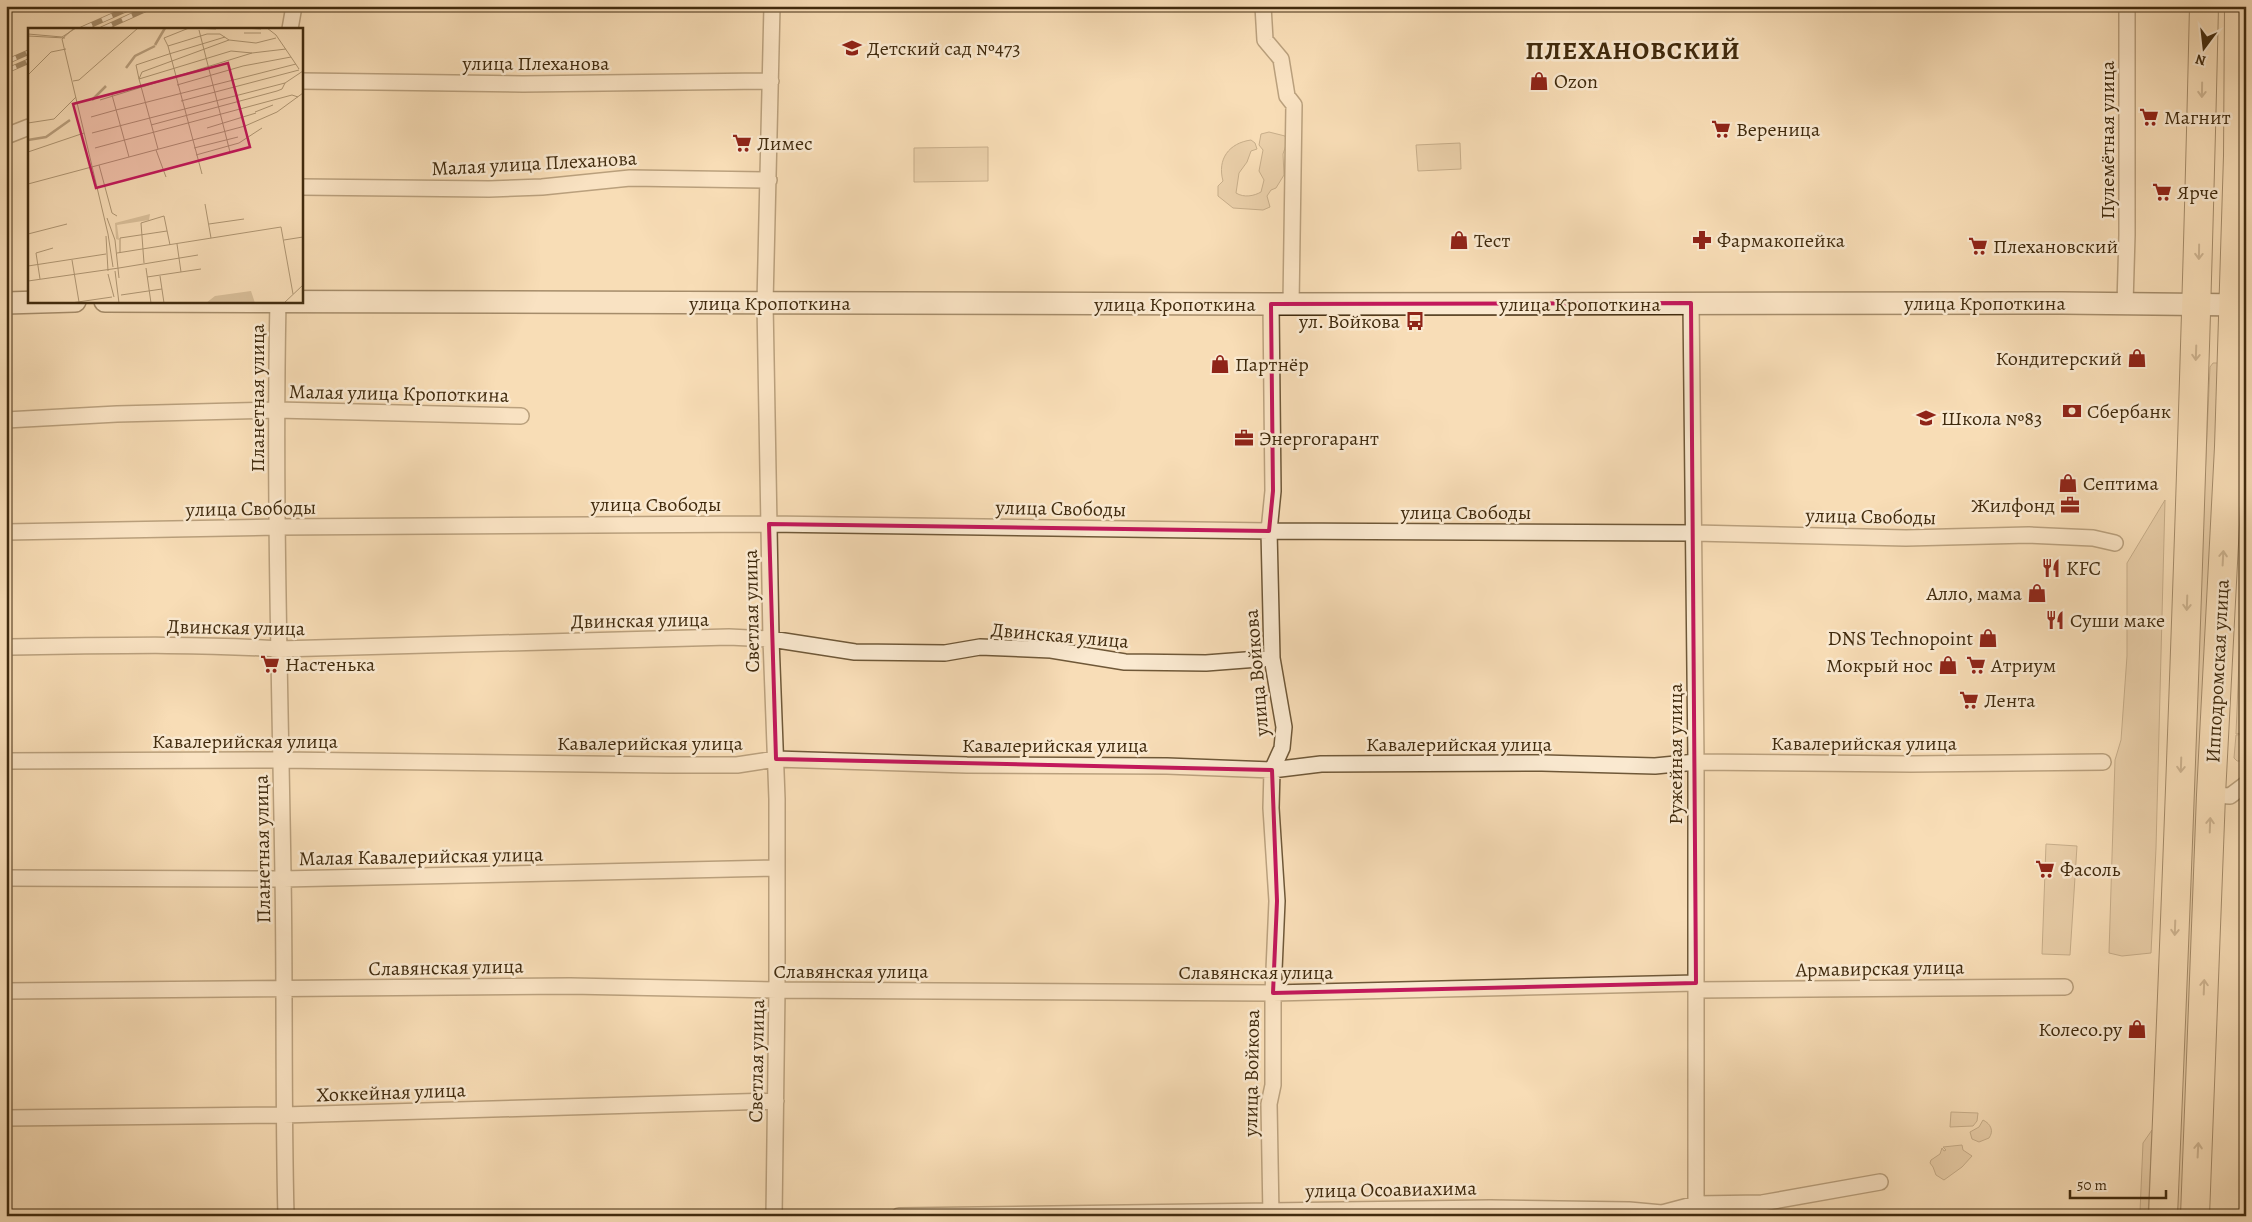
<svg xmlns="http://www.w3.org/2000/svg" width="2252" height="1222" font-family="Alegreya,serif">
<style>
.green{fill:#d9bf9a;stroke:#8d7554}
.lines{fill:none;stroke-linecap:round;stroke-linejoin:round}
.stream{stroke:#8a7151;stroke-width:4}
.street-casing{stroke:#6f5838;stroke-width:18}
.secondary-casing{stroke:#412b0e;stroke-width:24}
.highway-casing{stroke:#412b0e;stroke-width:30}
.street{stroke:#fae9d0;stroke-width:15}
.secondary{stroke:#fae9d0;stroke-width:21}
.highway{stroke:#f8ddb7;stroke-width:28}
.rail-casing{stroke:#412b0e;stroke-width:5.5}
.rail{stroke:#fae9d0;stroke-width:4;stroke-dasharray:11;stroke-linecap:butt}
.oneway{stroke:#9c8462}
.marked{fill:none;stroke:#c2185b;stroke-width:4;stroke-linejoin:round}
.labels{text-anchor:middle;stroke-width:5;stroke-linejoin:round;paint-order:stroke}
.poi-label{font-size:20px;fill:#412b0e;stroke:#fae9d0;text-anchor:start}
.street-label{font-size:20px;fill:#412b0e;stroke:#fae9d0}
.district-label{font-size:25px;font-weight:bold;letter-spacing:1px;fill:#412b0e;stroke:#fae9d0}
.inset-river{fill:none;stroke:#baa07e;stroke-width:2.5}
.inset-road{fill:none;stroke:#af9673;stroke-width:1}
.view{fill:#c2185b;fill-opacity:0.15;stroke:#c2185b;stroke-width:2.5}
.inset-edge{fill:none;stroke:#412b0e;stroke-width:2.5}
</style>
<rect width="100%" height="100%" fill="#f8ddb7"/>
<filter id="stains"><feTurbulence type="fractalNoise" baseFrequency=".004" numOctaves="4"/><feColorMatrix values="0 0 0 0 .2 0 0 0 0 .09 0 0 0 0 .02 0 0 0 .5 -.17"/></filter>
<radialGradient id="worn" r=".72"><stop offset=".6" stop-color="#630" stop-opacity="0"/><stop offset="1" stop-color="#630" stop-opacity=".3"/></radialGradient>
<path class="green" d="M 1269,132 L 1285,136 L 1287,142 L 1283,154 L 1284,175 L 1276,188 L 1271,190 L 1267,196 L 1270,207 L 1263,210 L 1233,208 L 1218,196 L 1218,186 L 1223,181 C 1217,159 1229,143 1251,140 L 1255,143 L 1257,149 L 1251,151 L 1247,162 L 1239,173 L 1236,193 C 1244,198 1254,196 1261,192 L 1264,180 L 1259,171 L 1263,150 L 1259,145 L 1261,134 Z
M 1460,143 L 1461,169 L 1418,171 L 1416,145 Z
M 988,147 L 988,181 L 914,182 L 914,148 Z
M 2213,363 L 2219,363 L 2188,1216 L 2172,1216 L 2210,367 Z
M 2246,489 L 2246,732 L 2236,734 Z
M 2165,500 L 2156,848 L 2151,953 L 2122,956 L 2109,953 L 2115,760 L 2121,740 L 2127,656 L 2127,563 Z
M 2246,734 L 2246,761 L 2237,761 L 2234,758 L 2236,735 Z
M 2046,844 L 2077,846 L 2070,955 L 2042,954 Z
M 1951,1112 L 1978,1113 L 1977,1121 L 1973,1126 L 1950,1127 Z
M 1983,1120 C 1991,1124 1994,1131 1989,1138 L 1979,1142 L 1972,1139 L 1970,1132 L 1979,1127 Z
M 2152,1130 L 2148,1216 L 2140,1212 L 2143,1143 Z
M 1962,1145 L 1963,1150 L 1972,1156 L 1962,1167 L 1944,1180 L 1936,1175 L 1933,1167 L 1930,1163 L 1931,1160 L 1940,1154 L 1942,1148 L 1944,1151 L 1946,1150 L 1943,1147 Z"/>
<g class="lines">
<path class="stream" d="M 1978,1216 L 1980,1215"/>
<g class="street-casing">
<path id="street" d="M 772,6 L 765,303 L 771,639 L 777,799 L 777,990 L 774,1216
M 1263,6 L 1265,40 L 1281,59 L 1287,96 L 1294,105 L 1291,304
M 290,29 L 294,6
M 301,81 L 523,84 L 771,81
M 6,136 L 29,127
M 301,187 L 489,189 L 542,187 L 630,178 L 769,180
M 278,301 C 274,493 280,684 283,876 C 285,989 283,1102 286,1216
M 1691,303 L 1696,762 L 1696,1204
M 1271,304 L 1273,491 L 1269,531 L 1272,658 L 1284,727 L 1282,748 L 1272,770 L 1271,808 L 1277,901 L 1273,993 L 1273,1085 L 1269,1104 L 1271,1216
M 2125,304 L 2127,235 L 2127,6
M 6,420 L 117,414 L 277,410 L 521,416
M 6,532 L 277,527 L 769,524 L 1269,531 L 1694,533 L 1906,538 L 2029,535 L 2093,538 L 2115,543
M 6,647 C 97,646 188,643 279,649 L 729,637 L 771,639 L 855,652 L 945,653 L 980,647 L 1051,650 L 1125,662 L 1206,663 L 1272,658
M 6,761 L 281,760 L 668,765 L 737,765 L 776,759 L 967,765 L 1167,766 L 1272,770 L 1321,764 L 1542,763 L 1655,766 L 1696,762 L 1911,764 L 2103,762
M 2211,795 L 2230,796 L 2246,784
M 6,878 L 283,879 L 776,868
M 1696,990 L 2065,987
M 6,991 L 570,986 L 777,990 L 1273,993 L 1696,983
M 6,1118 L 284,1115 L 776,1101
M 899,1216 L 1490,1208 L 1629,1210 L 1662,1213 L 1696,1204 L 1762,1203 L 1880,1182"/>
</g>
<g class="secondary-casing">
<path id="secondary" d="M 105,301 L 1271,304 L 2062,303 L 2246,305
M 6,303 L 75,301"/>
</g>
<g class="highway-casing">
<path id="highway" d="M 2163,1216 C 2180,813 2195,410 2204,6
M 2195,1216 L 2211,795 L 2229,447 L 2238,156 L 2239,6"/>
</g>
<use href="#street" class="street"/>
<use href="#secondary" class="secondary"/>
<use href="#highway" class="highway"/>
<g class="rail-casing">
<path id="rail" d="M 82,29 L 134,6
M 102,29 L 153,6
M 6,62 L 29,52
M 6,71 L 29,61"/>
</g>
<use href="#rail" class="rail"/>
</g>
<defs><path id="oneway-shaft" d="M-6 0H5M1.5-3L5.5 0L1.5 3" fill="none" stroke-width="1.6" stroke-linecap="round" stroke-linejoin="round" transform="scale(1.25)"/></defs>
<g class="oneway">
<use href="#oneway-shaft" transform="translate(2202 90) rotate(91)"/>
<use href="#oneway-shaft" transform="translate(2199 252) rotate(91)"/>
<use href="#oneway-shaft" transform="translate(2196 353) rotate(92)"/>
<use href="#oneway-shaft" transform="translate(2223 558) rotate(-87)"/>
<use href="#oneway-shaft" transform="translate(2187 603) rotate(92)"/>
<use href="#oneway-shaft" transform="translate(2181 765) rotate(92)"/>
<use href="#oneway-shaft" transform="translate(2210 825) rotate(-88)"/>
<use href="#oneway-shaft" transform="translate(2175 928) rotate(92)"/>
<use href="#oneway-shaft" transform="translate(2204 987) rotate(-88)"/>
<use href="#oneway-shaft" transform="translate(2198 1150) rotate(-87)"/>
</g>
<path d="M0 0H2252V1222H0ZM 1691,303 L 1696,983 L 1273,993 L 1277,901 L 1272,770 L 776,759 L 769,524 L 1269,531 L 1273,491 L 1271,304 Z" fill="#f8ddb7" fill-opacity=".55" fill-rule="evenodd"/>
<path class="marked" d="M 1691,303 L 1696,983 L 1273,993 L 1277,901 L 1272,770 L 776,759 L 769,524 L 1269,531 L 1273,491 L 1271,304 Z"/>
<defs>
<g id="school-bare" transform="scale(1.5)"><path d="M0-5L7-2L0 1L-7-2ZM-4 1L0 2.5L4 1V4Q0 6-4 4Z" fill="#8f2418" stroke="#fae9d0" stroke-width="2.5" paint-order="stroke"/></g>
<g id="shop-bare" transform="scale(1.5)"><path d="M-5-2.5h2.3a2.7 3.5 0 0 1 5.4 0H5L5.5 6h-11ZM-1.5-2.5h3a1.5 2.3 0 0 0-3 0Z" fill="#8f2418" stroke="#fae9d0" stroke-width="2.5" paint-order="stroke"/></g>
<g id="supermarket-bare" transform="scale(1.5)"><path d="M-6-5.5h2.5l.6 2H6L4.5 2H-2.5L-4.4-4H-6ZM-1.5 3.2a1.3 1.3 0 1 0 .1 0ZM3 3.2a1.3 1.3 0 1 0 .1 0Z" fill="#8f2418" stroke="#fae9d0" stroke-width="2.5" paint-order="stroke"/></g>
<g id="pharmacy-bare" transform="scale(1.5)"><path d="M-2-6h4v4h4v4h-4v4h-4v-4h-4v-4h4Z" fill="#8f2418" stroke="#fae9d0" stroke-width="2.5" paint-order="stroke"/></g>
<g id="bus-bare" transform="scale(1.5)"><path d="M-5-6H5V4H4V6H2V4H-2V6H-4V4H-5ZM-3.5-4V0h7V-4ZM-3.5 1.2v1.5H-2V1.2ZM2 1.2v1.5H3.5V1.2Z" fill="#8f2418" stroke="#fae9d0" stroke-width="2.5" paint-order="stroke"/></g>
<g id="bank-bare" transform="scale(1.5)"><path d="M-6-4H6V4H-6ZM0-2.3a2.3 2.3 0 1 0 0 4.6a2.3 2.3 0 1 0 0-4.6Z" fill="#8f2418" stroke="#fae9d0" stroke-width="2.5" paint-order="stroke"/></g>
<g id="office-bare" transform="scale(1.5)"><path d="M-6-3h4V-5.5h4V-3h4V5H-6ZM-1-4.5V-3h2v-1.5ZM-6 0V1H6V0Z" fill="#8f2418" stroke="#fae9d0" stroke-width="2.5" paint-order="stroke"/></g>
<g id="restaurant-bare" transform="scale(1.5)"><path d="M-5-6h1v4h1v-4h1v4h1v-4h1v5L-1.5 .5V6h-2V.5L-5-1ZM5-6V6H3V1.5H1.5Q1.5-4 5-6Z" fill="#8f2418" stroke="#fae9d0" stroke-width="2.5" paint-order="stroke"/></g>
</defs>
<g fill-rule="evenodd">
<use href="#school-bare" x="852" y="48"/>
<use href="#shop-bare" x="1539" y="81"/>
<use href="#supermarket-bare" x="2149" y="117"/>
<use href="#supermarket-bare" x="1721" y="129"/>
<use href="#supermarket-bare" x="742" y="143"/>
<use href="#supermarket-bare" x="2162" y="192"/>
<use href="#shop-bare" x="1459" y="240"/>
<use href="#pharmacy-bare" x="1702" y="240"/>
<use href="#supermarket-bare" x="1978" y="246"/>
<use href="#bus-bare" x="1415" y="321"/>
<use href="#shop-bare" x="2137" y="358"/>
<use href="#shop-bare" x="1220" y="364"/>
<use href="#bank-bare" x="2072" y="411"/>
<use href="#school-bare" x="1926" y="418"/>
<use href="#office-bare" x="1244" y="438"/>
<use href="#shop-bare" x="2068" y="483"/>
<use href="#office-bare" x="2070" y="505"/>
<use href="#restaurant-bare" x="2051" y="568"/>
<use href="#shop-bare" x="2037" y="593"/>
<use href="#restaurant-bare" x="2055" y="620"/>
<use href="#shop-bare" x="1988" y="638"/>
<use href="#supermarket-bare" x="270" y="664"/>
<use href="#shop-bare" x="1948" y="665"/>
<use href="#supermarket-bare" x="1976" y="665"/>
<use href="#supermarket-bare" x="1969" y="700"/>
<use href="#supermarket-bare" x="2045" y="869"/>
<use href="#shop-bare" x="2137" y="1029"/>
</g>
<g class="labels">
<g class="poi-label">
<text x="867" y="55">Детский сад №473</text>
<text x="1554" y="88">Ozon</text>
<text x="2164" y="124">Магнит</text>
<text x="1736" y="136">Вереница</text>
<text x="757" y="150">Лимес</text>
<text x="2177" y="199">Ярче</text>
<text x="1474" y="247">Тест</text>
<text x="1717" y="247">Фармакопейка</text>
<text x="1993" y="253">Плехановский</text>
<text x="1400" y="328" text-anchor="end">ул. Войкова</text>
<text x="2122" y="365" text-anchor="end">Кондитерский</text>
<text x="1235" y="371">Партнёр</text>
<text x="2087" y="418">Сбербанк</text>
<text x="1941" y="425">Школа №83</text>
<text x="1259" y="445">Энергогарант</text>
<text x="2083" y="490">Септима</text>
<text x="2055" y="512" text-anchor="end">Жилфонд</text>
<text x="2066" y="575">KFC</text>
<text x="2022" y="600" text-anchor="end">Алло, мама</text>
<text x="2070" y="627">Суши маке</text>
<text x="1973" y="645" text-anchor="end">DNS Technopoint</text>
<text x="285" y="671">Настенька</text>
<text x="1933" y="672" text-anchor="end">Мокрый нос</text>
<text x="1991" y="672">Атриум</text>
<text x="1984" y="707">Лента</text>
<text x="2060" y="876">Фасоль</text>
<text x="2122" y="1036" text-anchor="end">Колесо.ру</text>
</g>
<g class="street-label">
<text x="536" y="70">улица Плеханова</text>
<text transform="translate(2107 140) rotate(-90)" y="7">Пулемётная улица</text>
<text transform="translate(534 163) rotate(-3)" y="7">Малая улица Плеханова</text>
<text x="770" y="310">улица Кропоткина</text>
<text x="1985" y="310">улица Кропоткина</text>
<text x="1175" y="311">улица Кропоткина</text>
<text x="1580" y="311">улица Кропоткина</text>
<text transform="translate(399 393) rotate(1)" y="7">Малая улица Кропоткина</text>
<text transform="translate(257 398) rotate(-90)" y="7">Планетная улица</text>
<text x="656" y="511">улица Свободы</text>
<text transform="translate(251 508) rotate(-1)" y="7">улица Свободы</text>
<text transform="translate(1061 508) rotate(1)" y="7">улица Свободы</text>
<text x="1466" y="519">улица Свободы</text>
<text transform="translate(1871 516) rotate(1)" y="7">улица Свободы</text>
<text transform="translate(751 611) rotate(-91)" y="7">Светлая улица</text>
<text transform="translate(640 620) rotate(-1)" y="7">Двинская улица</text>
<text transform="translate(236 627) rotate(1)" y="7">Двинская улица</text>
<text transform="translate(1060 635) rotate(5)" y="7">Двинская улица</text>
<text transform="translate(2217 671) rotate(-87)" y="7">Ипподромская улица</text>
<text transform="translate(1256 673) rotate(-95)" y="7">улица Войкова</text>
<text x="245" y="748">Кавалерийская улица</text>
<text x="650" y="750">Кавалерийская улица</text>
<text x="1864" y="750">Кавалерийская улица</text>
<text x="1459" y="751">Кавалерийская улица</text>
<text x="1055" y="752">Кавалерийская улица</text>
<text transform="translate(1675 754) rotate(-90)" y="7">Ружейная улица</text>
<text transform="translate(262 849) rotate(-91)" y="7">Планетная улица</text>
<text transform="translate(421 856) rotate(-1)" y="7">Малая Кавалерийская улица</text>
<text transform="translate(446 967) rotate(-1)" y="7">Славянская улица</text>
<text transform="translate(1880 968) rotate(-1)" y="7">Армавирская улица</text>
<text x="851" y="978">Славянская улица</text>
<text x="1256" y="979">Славянская улица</text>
<text transform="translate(756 1061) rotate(-89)" y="7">Светлая улица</text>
<text transform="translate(1251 1073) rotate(-89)" y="7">улица Войкова</text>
<text transform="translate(391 1092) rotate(-2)" y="7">Хоккейная улица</text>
<text transform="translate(1391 1189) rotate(-1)" y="7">улица Осоавиахима</text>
</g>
<g class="district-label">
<text x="1633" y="59">ПЛЕХАНОВСКИЙ</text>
</g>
</g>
<g transform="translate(28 28)">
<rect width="275" height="275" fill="#f8ddb7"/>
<path d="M 122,186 L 121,192 L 89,197 L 91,212 L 88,211 L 87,195 ZM 223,263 L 227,275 L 178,275 L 187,268 Z" fill="#d9bf9a"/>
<path class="inset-river" d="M 127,17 L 137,0M 98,40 L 107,28 L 127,18M 64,72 L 78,58M 0,112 L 18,109 L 42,92"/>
<path class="inset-road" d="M 46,0 L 34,11 L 80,206 L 85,239M 164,0 L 188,1M 215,0 L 233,1M 239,0 L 248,7 L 263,29M 171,2 L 202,124M 216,5 L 233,5M 0,6 L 34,9 L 48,0M 0,8 L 37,10M 140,18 L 136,10 L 161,0M 141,26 L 108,37 L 111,51 L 203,23 L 224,25M 141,26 L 197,9M 0,47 L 23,24 L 38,21M 45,53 L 51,52 L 110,0M 149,57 L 215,38 L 263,29 L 271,41M 84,67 L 101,129M 72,72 L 224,25 L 258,21M 153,73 L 271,42M 88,82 L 268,36M 227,84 L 245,77M 63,89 L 88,82M 0,95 L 26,91 L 48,69M 123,97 L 249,63 L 254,61 L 257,55M 179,100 L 228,85M 64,105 L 257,55 L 275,43M 67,120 L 264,67 L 270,69M 166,120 L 210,109M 130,121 L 111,51 L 114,44 L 201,12 L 228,15 L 248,10M 128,122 L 138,149M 0,124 L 56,105M 168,127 L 211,115 L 234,100M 71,137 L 84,185 L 89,188M 174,146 L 140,18 L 179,6 L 192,6 L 201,12M 0,156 L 217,98 L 249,84 L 275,65M 177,176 L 183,210M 79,190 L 87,212 L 91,250M 181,196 L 216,191M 0,206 L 39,196M 78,208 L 80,243M 256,212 L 275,209M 149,216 L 153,244M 89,225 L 253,199 L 265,266M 92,225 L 92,210 L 139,203M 44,232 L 51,274M 116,235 L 113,195 L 136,188 L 142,217M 0,238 L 78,226M 91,240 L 170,227M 118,240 L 123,275M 87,243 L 91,275M 80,246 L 86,269M 132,248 L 136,275M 119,249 L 173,241M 12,251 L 8,225 L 25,220M 0,253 L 91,240M 93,267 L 134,261M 43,275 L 84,269M 256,275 L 275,257"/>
<path class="view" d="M 200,35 L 222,119 L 68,160 L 45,76 Z"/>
<rect width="275" height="275" class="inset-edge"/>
</g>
<rect width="2252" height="1222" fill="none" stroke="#f8ddb7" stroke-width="25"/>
<rect x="8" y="8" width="2237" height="1207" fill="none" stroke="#412b0e" stroke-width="2.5"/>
<rect x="12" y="12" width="2227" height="1197" fill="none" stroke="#412b0e"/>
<g transform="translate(2204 48) rotate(195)" stroke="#fae9d0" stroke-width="4" paint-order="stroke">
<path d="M0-4L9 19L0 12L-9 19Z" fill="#412b0e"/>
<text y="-8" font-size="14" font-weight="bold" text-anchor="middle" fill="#412b0e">N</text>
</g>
<path d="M2070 1190v8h96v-8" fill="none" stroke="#412b0e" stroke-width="2.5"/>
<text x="2077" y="1190" font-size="15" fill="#412b0e" stroke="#fae9d0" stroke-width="4" paint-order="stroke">50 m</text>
<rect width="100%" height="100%" filter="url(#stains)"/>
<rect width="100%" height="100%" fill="url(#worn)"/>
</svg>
